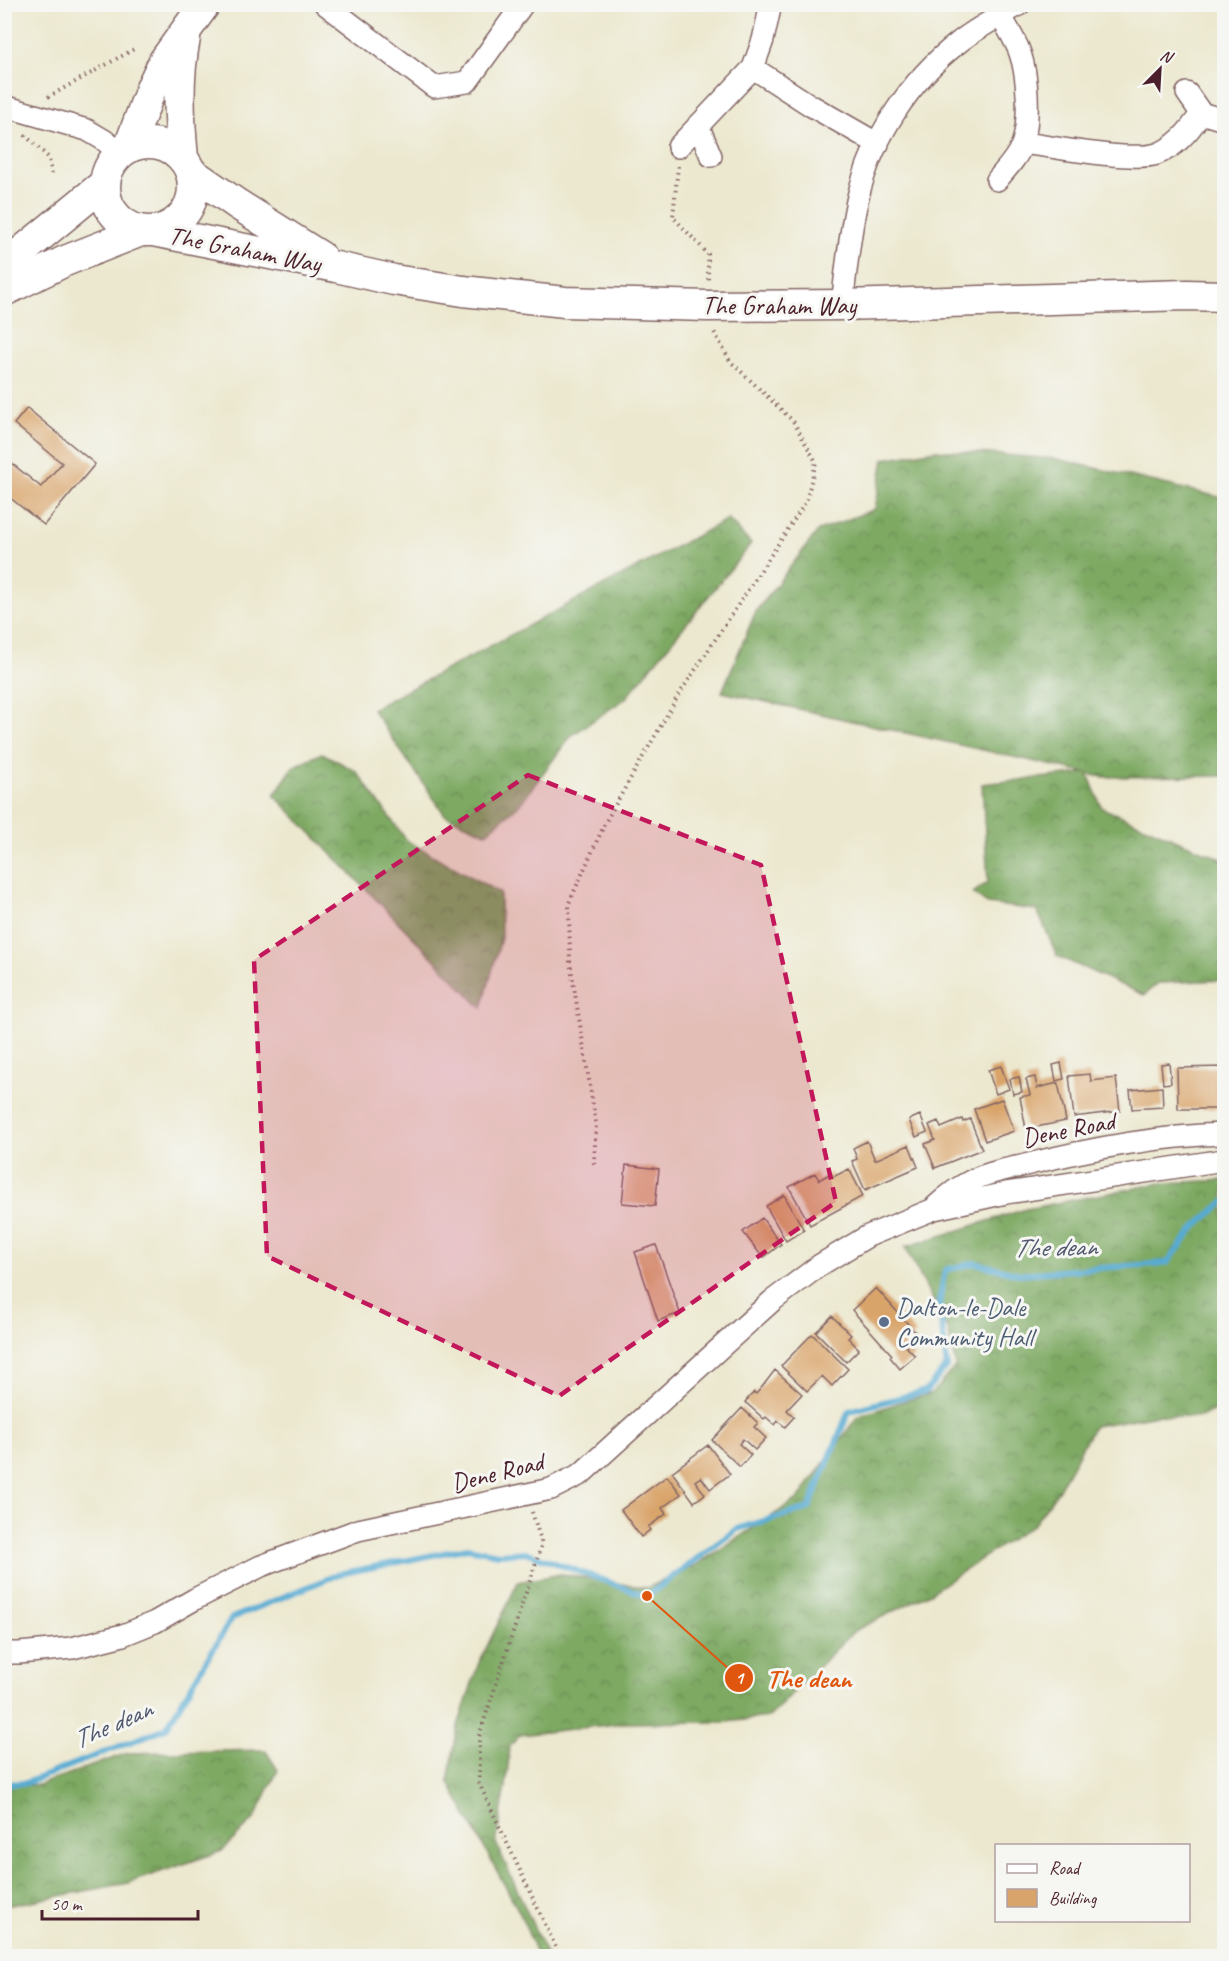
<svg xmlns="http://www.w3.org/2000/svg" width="1229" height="1961" font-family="Caveat,sans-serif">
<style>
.forest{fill:url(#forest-crowns);stroke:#646446;stroke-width:1.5}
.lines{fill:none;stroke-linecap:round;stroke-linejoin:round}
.stream{stroke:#57abd3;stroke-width:6}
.building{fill:#d9a46b}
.minor-casing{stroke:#836564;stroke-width:24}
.secondary-casing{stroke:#836564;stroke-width:33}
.path{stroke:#836564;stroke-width:4;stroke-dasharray:1.5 4.5;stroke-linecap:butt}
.minor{stroke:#fff;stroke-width:21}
.secondary{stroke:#fff;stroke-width:30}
.marked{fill:#c2185b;fill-opacity:0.2;stroke:#c2185b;stroke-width:4.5;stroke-dasharray:12 8;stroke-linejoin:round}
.service-dot{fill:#5c6f8a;stroke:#f6f6f2;stroke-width:2}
.labels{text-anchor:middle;stroke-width:6;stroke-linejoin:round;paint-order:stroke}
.street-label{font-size:26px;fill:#4a1f2b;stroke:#f6f6f2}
.service-label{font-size:26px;fill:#4e5e75;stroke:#f6f6f2;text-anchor:start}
.water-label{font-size:27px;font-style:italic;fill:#4f576e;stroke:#f6f6f2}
.leader{fill:none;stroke:#e0560e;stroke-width:2}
.callout-dot{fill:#e0560e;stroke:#f6f6f2;stroke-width:2}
.mark-label{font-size:18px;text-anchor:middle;font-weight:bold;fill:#fff}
.callout-label{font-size:27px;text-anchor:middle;font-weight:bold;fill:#e0560e;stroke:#f6f6f2;stroke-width:6;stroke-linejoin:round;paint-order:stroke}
</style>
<defs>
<pattern id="forest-crowns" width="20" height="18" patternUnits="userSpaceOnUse" patternTransform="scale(1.5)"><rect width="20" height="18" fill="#7da962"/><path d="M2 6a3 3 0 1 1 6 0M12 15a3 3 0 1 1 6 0" fill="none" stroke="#688951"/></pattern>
</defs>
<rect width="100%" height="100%" fill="#f6f6f2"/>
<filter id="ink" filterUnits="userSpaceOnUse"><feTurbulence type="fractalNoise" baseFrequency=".0167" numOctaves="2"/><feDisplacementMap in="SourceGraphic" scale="12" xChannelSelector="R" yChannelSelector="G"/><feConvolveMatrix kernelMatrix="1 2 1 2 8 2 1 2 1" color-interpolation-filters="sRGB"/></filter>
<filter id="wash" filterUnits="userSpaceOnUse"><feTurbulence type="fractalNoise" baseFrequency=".008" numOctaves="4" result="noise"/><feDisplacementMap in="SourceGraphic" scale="24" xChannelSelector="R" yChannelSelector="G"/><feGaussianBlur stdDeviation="1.35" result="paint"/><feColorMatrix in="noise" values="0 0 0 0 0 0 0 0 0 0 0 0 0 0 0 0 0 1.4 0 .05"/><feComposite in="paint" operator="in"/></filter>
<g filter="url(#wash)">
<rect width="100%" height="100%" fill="#ece8cf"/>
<path class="forest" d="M 936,450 L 1057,459 L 1224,498 L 1224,776 L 1103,777 L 1088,774 L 1102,808 L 1224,860 L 1224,980 L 1158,983 L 1144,995 L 1057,956 L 1037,910 L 987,904 L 973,893 L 988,882 L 982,784 L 1086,773 L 722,692 L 756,611 L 818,531 L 875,509 L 884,459 Z
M 728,519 L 751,544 L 626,698 L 571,736 L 520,804 L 486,833 L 445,815 L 372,709 Z
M 322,753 L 356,771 L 407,841 L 500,893 L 501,938 L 482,1008 L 274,795 L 294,766 Z
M 1224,1180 L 1224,1405 L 1201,1417 L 1158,1415 L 1094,1426 L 1058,1491 L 1034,1524 L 930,1593 L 854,1631 L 769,1717 L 726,1722 L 624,1723 L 520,1735 L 510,1746 L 506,1786 L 496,1843 L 547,1956 L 537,1956 L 522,1917 L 448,1781 L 458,1726 L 478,1665 L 518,1582 L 561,1574 L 647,1588 L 693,1567 L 798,1499 L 857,1417 L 904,1401 L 932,1393 L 956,1366 L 948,1329 L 905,1247 L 1026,1209 L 1161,1183 Z
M 265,1750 L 278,1770 L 255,1818 L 222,1851 L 128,1883 L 5,1906 L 5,1784 L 38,1785 L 128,1753 Z"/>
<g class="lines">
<path class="stream" d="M 4,1784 L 26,1783 L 166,1728 L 232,1618 L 339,1574 L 468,1548 L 498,1554 L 525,1552 L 647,1596 L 737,1529 L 809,1508 L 849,1411 L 926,1391 L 947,1366 L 939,1304 L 945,1270 L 975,1263 L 1019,1274 L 1167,1263 L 1196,1226 L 1224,1202"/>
</g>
<g id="blocks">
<path class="building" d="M 27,408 L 95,464 L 44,525 L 4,493 L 4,457 L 41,487 L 62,463 L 14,424 Z
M 1061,1063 L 1064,1079 L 1056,1081 L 1053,1065 Z
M 1169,1063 L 1171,1083 L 1163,1084 L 1161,1064 Z
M 1001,1066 L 1009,1089 L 996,1094 L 988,1070 Z
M 1224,1067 L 1224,1109 L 1178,1109 L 1177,1068 Z
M 1090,1074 L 1091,1081 L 1116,1078 L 1120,1111 L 1074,1117 L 1069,1076 Z
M 1019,1077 L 1022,1092 L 1013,1094 L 1010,1079 Z
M 1035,1077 L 1037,1088 L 1058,1083 L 1066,1121 L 1026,1129 L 1020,1097 L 1030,1095 L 1026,1079 Z
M 1162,1087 L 1163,1107 L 1132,1109 L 1130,1090 Z
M 1002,1099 L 1014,1131 L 985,1141 L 974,1109 Z
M 920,1115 L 927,1132 L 916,1137 L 909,1120 Z
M 962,1119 L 963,1122 L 970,1119 L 982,1149 L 935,1168 L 925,1144 L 935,1140 L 929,1125 L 938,1121 L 941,1128 Z
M 867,1141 L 875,1160 L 909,1145 L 918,1167 L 865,1190 L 852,1161 L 857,1159 L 853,1148 Z
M 626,1165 L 659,1169 L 655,1206 L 622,1203 Z
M 849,1169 L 863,1196 L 810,1225 L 789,1187 L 815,1173 L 819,1180 L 831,1173 L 833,1177 Z
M 784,1195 L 804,1230 L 786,1241 L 766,1206 Z
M 762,1218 L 781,1244 L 763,1258 L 743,1232 Z
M 656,1245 L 680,1313 L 658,1321 L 635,1252 Z
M 876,1288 L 916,1333 L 904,1344 L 915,1356 L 900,1369 L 890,1357 L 892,1355 L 852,1310 Z
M 832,1316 L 851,1335 L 848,1338 L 859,1349 L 846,1362 L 816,1332 Z
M 812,1334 L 848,1369 L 832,1386 L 822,1376 L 807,1391 L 781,1366 Z
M 775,1370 L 802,1394 L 787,1410 L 794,1417 L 785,1427 L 778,1421 L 775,1425 L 766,1417 L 764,1419 L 745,1402 L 754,1392 L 756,1394 L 762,1387 Z
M 742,1408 L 758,1423 L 754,1427 L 766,1438 L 755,1450 L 743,1439 L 739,1444 L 751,1455 L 740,1467 L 712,1440 Z
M 708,1445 L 730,1474 L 710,1489 L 701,1477 L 695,1481 L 705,1494 L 694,1502 L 672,1472 Z
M 667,1476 L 681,1494 L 662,1508 L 666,1514 L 648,1527 L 650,1530 L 641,1537 L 621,1510 Z"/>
</g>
</g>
<g filter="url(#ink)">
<use href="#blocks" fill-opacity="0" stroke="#836564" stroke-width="1.5"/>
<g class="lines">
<g class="minor-casing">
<path id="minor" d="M 325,4 L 434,87 L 467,82 L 523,4
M 753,68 L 810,105 L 878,144
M 1187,93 L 1201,113 L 1224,120
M 4,106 L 87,130 L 104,140 L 120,153
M 698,125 L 711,156
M 1023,143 C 1053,147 1132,162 1157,154 C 1176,147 1191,129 1201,113
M 678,147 L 753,68 L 763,40 L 771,4
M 997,180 C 1006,169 1019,156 1023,142 C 1030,118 1028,76 1020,53 C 1016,41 1007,28 1001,16
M 842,305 C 846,272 850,229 858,197 C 872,138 910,80 958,43 C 976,28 999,17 1020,4
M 936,1206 C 945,1198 954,1190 965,1184 C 982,1174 1003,1170 1021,1166 C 1087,1149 1157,1136 1224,1134
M 4,1653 L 19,1653 L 72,1648 L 123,1635 L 155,1622 L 195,1599 L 261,1566 L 358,1530 L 551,1489 L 581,1474 L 772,1301 L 820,1265 L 868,1236 L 934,1209 L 1006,1193 L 1224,1160"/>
</g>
<g class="secondary-casing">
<path id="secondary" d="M105 187a44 44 0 1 1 88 0a44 44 0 1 1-88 0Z
M 129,147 L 152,86 L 164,61 L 205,4
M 183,158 C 179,117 177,78 185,38
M 191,172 L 237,204 L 321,257
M 153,231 L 336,267 L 394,280 L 463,291 L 565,302 L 707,306 L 842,305 L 1187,295 L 1224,296
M 4,266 L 104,184
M 4,291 L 65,261 L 141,231"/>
</g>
<path class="path" d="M 48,97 L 136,48
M 25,135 L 49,158 L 52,176
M 678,166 L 673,217 L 708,254 L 708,282
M 594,1164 L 596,1124 L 570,962 L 569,903 L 606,821 L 678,696 L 806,502 L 816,462 L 793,421 L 730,361 L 713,330
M 532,1512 L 542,1544 L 479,1736 L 479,1783 L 560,1956"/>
<use href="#minor" class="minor"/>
<use href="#secondary" class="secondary"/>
</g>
</g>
<path class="marked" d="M 528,775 L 761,865 L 836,1202 L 559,1396 L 267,1256 L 254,960 Z"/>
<circle class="service-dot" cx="884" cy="1322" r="6"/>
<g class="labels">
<g class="street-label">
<text transform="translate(245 249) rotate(11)" y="9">The Graham Way</text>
<text x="779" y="314">The Graham Way</text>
<text transform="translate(1068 1129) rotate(-11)" y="9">Dene Road</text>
<text transform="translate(497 1472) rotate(-14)" y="9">Dene Road</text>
</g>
<g class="service-label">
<text x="896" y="1316">Dalton-le-Dale<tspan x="896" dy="30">Community Hall</tspan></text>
</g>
<g class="water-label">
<text transform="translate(1055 1247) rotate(-1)" y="9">The dean</text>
<text transform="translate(112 1724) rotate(-24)" y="9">The dean</text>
</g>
</g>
<path class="leader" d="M647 1596L739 1678"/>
<g class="callout-dot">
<circle cx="647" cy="1596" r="6"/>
<circle cx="739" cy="1678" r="15"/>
</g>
<g class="mark-label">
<text x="739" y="1684">1</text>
</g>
<g class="callout-label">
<text x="809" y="1687">The dean</text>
</g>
<rect width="1229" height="1961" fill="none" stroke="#f6f6f2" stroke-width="24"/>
<rect x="995" y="1844" width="195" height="78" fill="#f6f6f2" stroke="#b1a0a2" stroke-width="1.5"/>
<rect x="1007" y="1864" width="30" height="9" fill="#ffffff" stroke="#b1a0a2" stroke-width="1.5"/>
<text x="1049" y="1874" font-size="18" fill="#4a1f2b">Road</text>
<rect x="1007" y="1889" width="30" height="18" fill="#d9a46b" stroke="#b1a0a2" stroke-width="1.5"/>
<text x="1049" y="1904" font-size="18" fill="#4a1f2b">Building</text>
<g transform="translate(1160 69) rotate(24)" stroke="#f6f6f2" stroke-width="4.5" paint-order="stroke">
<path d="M0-4.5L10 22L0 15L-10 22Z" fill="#4a1f2b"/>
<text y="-9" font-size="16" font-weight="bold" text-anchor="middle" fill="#4a1f2b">N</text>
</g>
<path d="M42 1910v9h156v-9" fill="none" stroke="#4a1f2b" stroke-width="3"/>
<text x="51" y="1910" font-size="18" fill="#4a1f2b" stroke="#f6f6f2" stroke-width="4.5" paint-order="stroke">50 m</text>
</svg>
